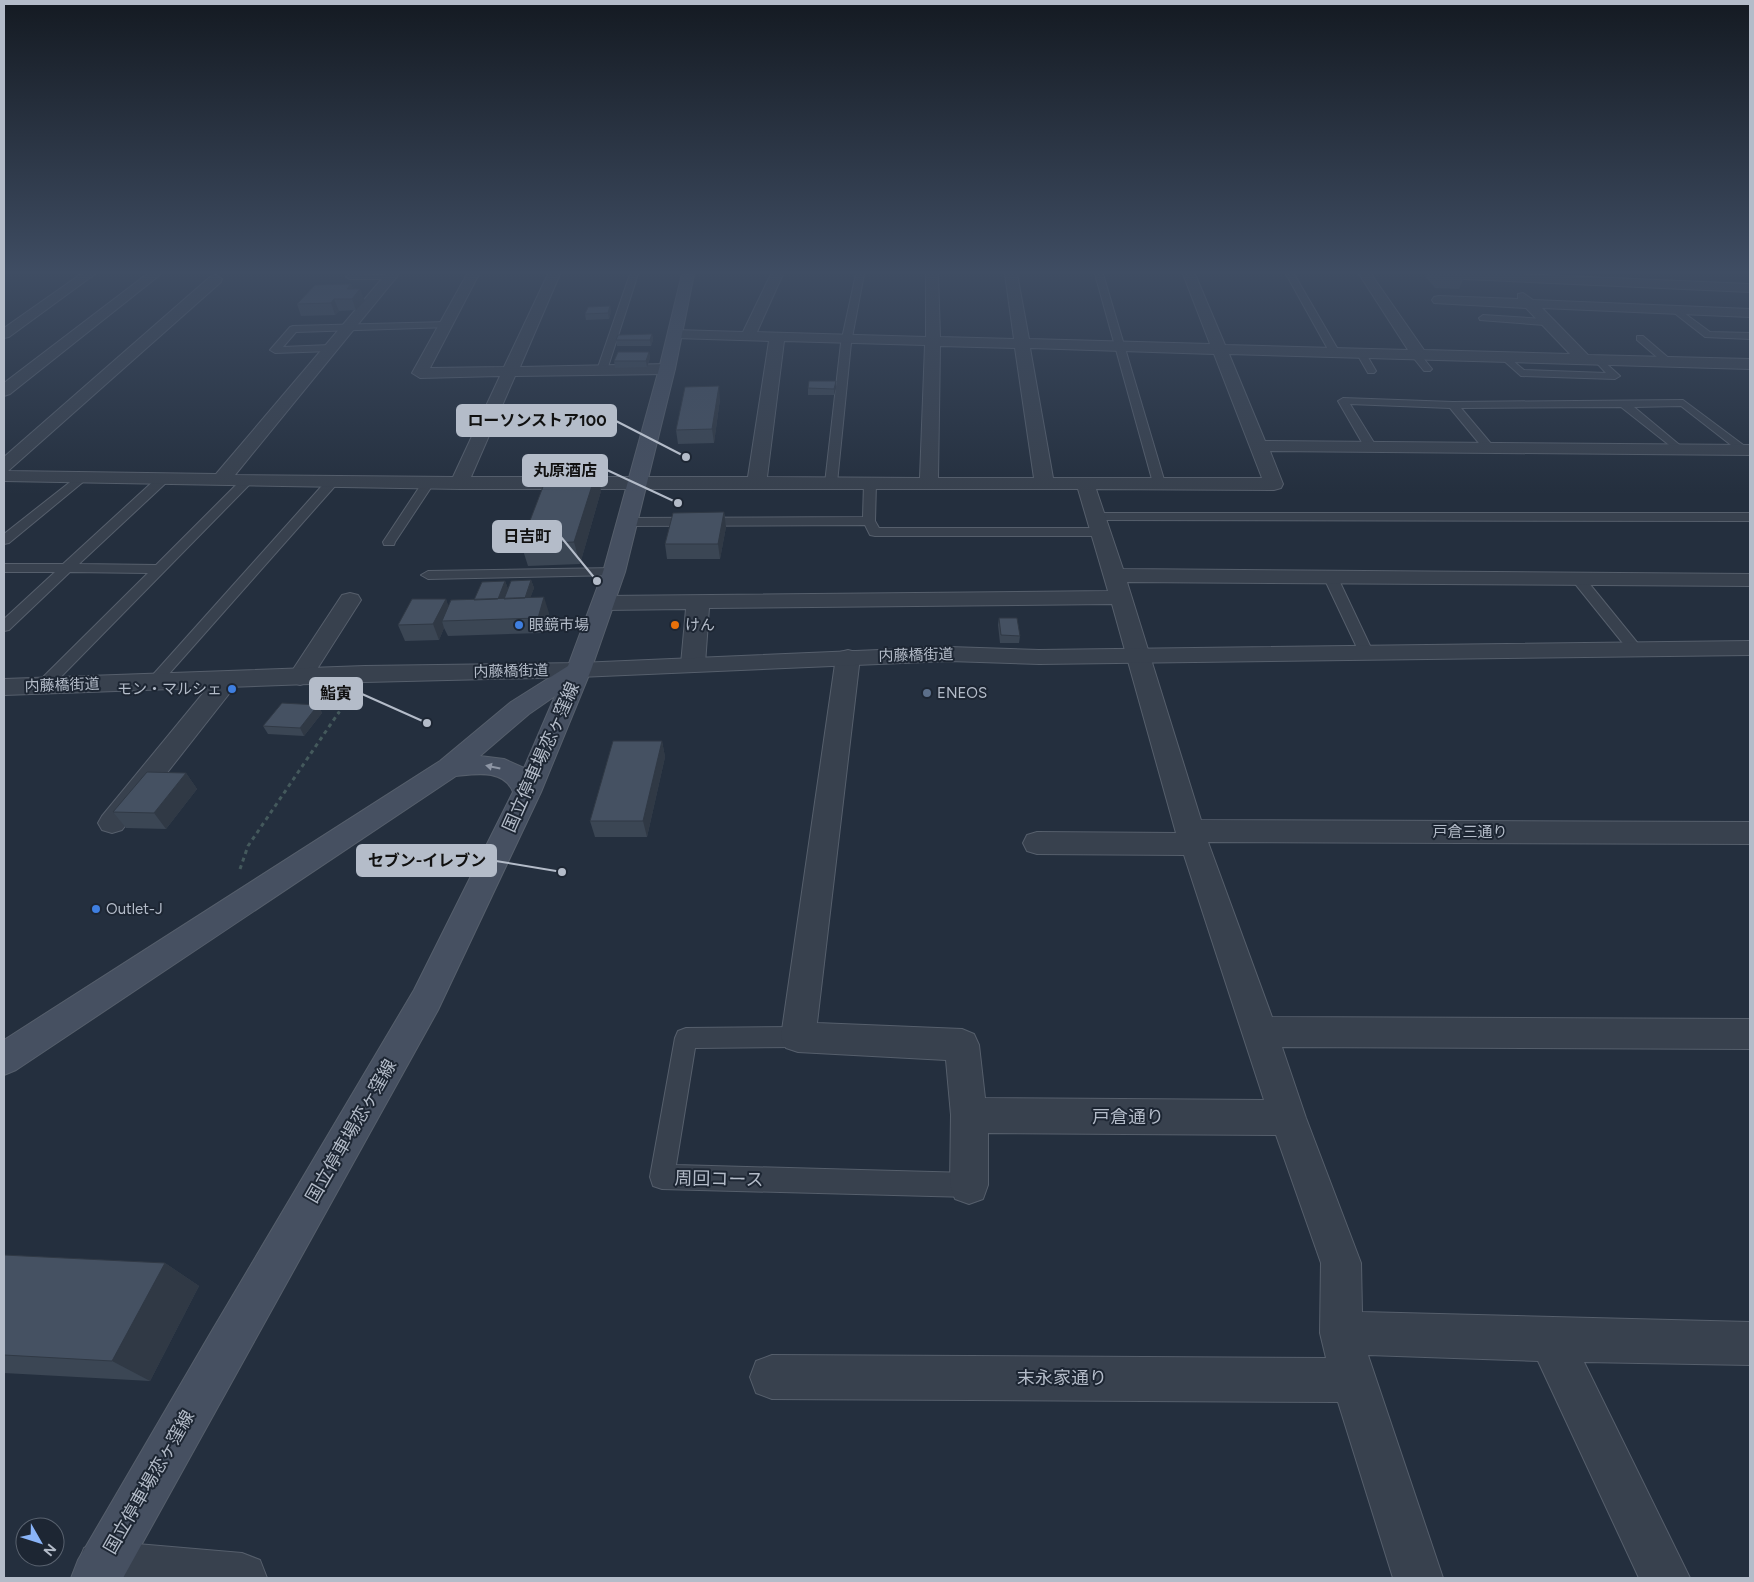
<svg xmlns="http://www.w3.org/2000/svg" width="1754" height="1582" font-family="Figtree,'Noto Sans JP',sans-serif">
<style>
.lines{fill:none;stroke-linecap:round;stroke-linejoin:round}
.service-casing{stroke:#565f6c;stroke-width:2}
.minor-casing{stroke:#565f6c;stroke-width:2}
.tertiary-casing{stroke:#565f6c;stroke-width:2}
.secondary-casing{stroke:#565f6c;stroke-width:2}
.path-far1{stroke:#44595c;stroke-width:2.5;stroke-dasharray:3 3;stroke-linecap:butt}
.path{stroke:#44595c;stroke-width:3;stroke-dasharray:4 4;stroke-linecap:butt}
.service{fill:#38414e;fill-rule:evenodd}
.minor{fill:#38414e;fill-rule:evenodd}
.tertiary{fill:#38414e;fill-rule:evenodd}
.secondary{fill:#465061;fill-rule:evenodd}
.wall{fill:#3b4654}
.shaded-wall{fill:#303945}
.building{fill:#455162;stroke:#303945}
.oneway{fill:#8e96a5}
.shop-dot{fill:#3f7fe0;stroke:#1d2633;stroke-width:2}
.food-dot{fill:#e8710a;stroke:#1d2633;stroke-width:2}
.service-dot{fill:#5c6f8a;stroke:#1d2633;stroke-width:2}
.labels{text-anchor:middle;stroke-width:4;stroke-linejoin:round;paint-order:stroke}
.poi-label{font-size:15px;fill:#b4bcc9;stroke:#1d2633;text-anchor:start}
.street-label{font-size:15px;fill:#b4bcc9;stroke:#1d2633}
.near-street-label{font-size:18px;fill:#b4bcc9;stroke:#1d2633}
.leader{fill:none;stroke:#b4bcc9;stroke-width:2}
.callout-dot{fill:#b4bcc9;stroke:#1d2633;stroke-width:2}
.callout{fill:#b4bcc9;stroke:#b4bcc9;stroke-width:2}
.callout-label{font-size:16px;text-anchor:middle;font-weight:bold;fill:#111}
</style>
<rect width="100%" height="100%" fill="#242f3e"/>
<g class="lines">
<g class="service-casing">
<path id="service" d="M 349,274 L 391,275 L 395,277 L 391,279 L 350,279 L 346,277 Z
M 630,274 L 638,274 L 607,370 L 599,372 L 597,370 Z
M 856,274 L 864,274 L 851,343 L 837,483 L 831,487 L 825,483 L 841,343 Z
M 1095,274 L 1103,274 L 1165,483 L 1163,486 L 1159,487 L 1153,483 Z
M 1286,274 L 1294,274 L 1340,353 L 1338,355 L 1330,353 Z
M 1676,307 L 1710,332 L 1750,333 L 1750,339 L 1705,337 L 1673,312 L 1672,310 Z
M 1483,315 L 1545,319 L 1550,322 L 1545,325 L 1480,320 L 1479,318 Z
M 447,322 L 452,325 L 450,327 L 296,332 L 283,347 L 330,345 L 335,348 L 330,351 L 275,353 L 270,350 L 290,327 L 293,326 Z
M 1637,336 L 1643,336 L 1671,360 L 1671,364 L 1665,364 L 1637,340 Z
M 1359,352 L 1365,352 L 1376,371 L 1374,373 L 1368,373 L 1357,354 Z
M 1414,354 L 1420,354 L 1432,369 L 1430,371 L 1424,371 L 1412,356 Z
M 1506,355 L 1524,370 L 1606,373 L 1594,360 L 1599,357 L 1620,376 L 1615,379 L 1521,376 L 1503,360 L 1501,358 Z
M 1343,398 L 1453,402 L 1683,400 L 1750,450 L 1748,452 L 1740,452 L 1681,406 L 1634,407 L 1682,447 L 1684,449 L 1678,452 L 1621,407 L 1461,408 L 1493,446 L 1487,449 L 1483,448 L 1450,408 L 1350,404 L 1376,446 L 1370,449 L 1364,446 L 1338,401 Z
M 79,475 L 83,476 L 83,482 L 9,543 L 4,544 L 4,534 Z
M 163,475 L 169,479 L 167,482 L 79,564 L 156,565 L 243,478 L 251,478 L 253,481 L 49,689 L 37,689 L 35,686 L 37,683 L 148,573 L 70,572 L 9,630 L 4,631 L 4,619 L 55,572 L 4,572 L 4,564 L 63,564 L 159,476 Z
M 332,478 L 338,482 L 336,485 L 160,684 L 150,684 L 147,681 L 150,678 L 328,479 Z
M 428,479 L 434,483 L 395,542 L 394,545 L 384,545 L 383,542 L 424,480 Z
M 870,479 L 876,483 L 875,521 L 879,528 L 1100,528 L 1106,532 L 1100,536 L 875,536 L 870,535 L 865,525 L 628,526 L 622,522 L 628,518 L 863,517 L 864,483 Z
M 1095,513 L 1750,513 L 1750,521 L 1091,520 L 1089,517 L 1091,514 Z
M 614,568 L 619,569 L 621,572 L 619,575 L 428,579 L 421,575 L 428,571 Z
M 1331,574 L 1338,578 L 1373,652 L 1371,655 L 1366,657 L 1359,652 L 1324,578 Z
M 1579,576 L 1584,577 L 1640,646 L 1642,649 L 1640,652 L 1630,652 L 1572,580 Z
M 798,1027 L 806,1030 L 809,1037 L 806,1044 L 798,1047 L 695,1048 L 676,1165 L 969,1173 L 978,1176 L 981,1185 L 978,1194 L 969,1197 L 662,1189 L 653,1186 L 650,1177 L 675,1038 L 678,1031 L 686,1028 Z"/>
</g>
<g class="minor-casing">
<path id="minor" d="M 81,274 L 95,274 L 9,337 L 4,338 L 4,328 Z
M 147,274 L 161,274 L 10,394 L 4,396 L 4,383 Z
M 386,274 L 399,274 L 235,475 L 453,477 L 500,376 L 420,378 L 412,373 L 467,274 L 479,274 L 430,368 L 504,367 L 548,274 L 560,274 L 520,367 L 667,364 L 675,369 L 667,374 L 515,376 L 471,477 L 748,477 L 769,341 L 675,338 L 668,334 L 675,330 L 743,332 L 771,274 L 783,274 L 757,332 L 926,337 L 926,274 L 938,274 L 940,337 L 1014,339 L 1005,274 L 1017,274 L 1029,339 L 1210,344 L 1183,274 L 1195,274 L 1225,345 L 1408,350 L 1359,274 L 1371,274 L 1424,350 L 1570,354 L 1526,308 L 1434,303 L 1432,300 L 1434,297 L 1439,296 L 1518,299 L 1518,294 L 1523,293 L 1533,300 L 1750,309 L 1750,317 L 1542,308 L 1588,355 L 1750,359 L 1750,369 L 1229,354 L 1265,441 L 1750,445 L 1750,455 L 1270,451 L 1283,484 L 1281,488 L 1274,490 L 1096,489 L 1123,569 L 1750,574 L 1750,586 L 1127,582 L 1201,820 L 1750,822 L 1750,844 L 1208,842 L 1272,1017 L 1750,1019 L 1750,1049 L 1282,1047 L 1306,1118 L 1361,1263 L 1362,1312 L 1750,1322 L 1750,1365 L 1584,1362 L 1690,1578 L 1639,1578 L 1538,1361 L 1368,1355 L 1443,1578 L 1393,1578 L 1338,1402 L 772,1399 L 756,1393 L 750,1377 L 756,1361 L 772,1355 L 1326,1358 L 1320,1333 L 1321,1263 L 1276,1135 L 988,1133 L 988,1185 L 983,1199 L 969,1204 L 955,1199 L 950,1185 L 951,1115 L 946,1060 L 798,1052 L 786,1048 L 781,1037 L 836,657 L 840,652 L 848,650 L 856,652 L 860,657 L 817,1023 L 962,1029 L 974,1034 L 979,1045 L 985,1098 L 1264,1100 L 1184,855 L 1037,854 L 1027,851 L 1023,843 L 1027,835 L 1037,832 L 1176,833 L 1112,604 L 709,608 L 705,664 L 701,669 L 693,671 L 685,669 L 681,664 L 686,609 L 604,610 L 596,608 L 593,603 L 596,598 L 604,596 L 1108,591 L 1078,489 L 459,489 L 4,481 L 4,457 L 211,276 L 216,275 L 222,279 L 221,282 L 8,471 L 216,474 ZM 784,341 L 925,345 L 920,478 L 767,477 ZM 940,346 L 1015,348 L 1034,478 L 938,478 ZM 1030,348 L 1214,354 L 1262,478 L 1053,478 Z
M 1437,274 L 1521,274 L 1750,284 L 1750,292 L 1443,278 Z
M 350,593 L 358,595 L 361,600 L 312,677 L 309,682 L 300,685 L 291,682 L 288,677 L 342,595 Z
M 227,672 L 236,675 L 239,680 L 236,685 L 122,830 L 112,833 L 102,830 L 98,823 L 102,816 L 218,675 Z
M 102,1541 L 242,1553 L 260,1560 L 267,1578 L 82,1578 L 77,1566 L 84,1548 Z"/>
</g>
<g class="tertiary-casing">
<path id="tertiary" d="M 1750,641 L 1750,655 L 1039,664 L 949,661 L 579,677 L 365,682 L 4,695 L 4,679 L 365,666 L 579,663 L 949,647 L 1039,650 Z"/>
</g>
<g class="secondary-casing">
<path id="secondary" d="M 682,274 L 694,274 L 675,369 L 625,572 L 591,670 L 541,792 L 438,1010 L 123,1578 L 71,1578 L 78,1560 L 210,1334 L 414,990 L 513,792 C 504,769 476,774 456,776 L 16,1070 L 4,1075 L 4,1040 L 440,761 L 511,702 L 568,666 L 603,572 L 659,369 ZM 555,696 L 524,768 L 504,759 L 480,756 L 529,714 Z"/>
</g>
<path class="path-far1" d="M 338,714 L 349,697"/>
<path class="path" d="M 240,869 L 248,846 L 339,712"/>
<use href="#service" class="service"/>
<use href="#minor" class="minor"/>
<use href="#tertiary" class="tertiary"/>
<use href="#secondary" class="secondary"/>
</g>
<path class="wall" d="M 1427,274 L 1461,274 L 1464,277 L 1459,289 L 1435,288 L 1426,277 Z
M 351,284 L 353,289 L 365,301 L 356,310 L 339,311 L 335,315 L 301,316 L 297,304 Z
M 610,306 L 611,312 L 609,319 L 586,320 L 585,314 Z
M 652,334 L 653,340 L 651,346 L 617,346 L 616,340 Z
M 649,352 L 650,358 L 647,367 L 615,368 L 614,361 Z
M 836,381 L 836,388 L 834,395 L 808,395 L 808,388 Z
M 720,399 L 714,443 L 678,444 L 676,430 Z
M 601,491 L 580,564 L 528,566 L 521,544 Z
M 724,512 L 726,527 L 720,559 L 667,559 L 665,544 Z
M 531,580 L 534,588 L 530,598 L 549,613 L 542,633 L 448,636 L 444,628 L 439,640 L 405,641 L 398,625 L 446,599 L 448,606 L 474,600 L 505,581 L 508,589 Z
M 999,618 L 1020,636 L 1019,643 L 1000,643 L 998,625 Z
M 318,705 L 322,713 L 304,736 L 268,734 L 263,726 Z
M 662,741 L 665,757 L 647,837 L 595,837 L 590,821 Z
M 186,773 L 197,789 L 166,829 L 126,828 L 113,812 Z
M 4,1255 L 165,1263 L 199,1286 L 150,1381 L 4,1373 Z"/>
<path class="shaded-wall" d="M 351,284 L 355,295 L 360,289 L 365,301 L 356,310 L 352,299 L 347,289 Z
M 334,299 L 339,311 L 335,315 L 331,303 Z
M 610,306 L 611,312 L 609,319 L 608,313 Z
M 652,334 L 653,340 L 651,346 L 650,340 Z
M 649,352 L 650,358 L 647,367 L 646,361 Z
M 836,381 L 836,388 L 834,395 L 834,389 Z
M 719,386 L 720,399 L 714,443 L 712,429 Z
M 597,470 L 601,491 L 580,564 L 574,542 Z
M 724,512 L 726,527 L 720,559 L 718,544 Z
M 531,580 L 534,588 L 527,607 L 525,599 Z
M 505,581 L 508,589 L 500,610 L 497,602 Z
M 544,597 L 549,613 L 542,633 L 538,618 Z
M 446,599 L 451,614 L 442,621 L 444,628 L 439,640 L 433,624 Z
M 318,705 L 322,713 L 304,736 L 300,728 Z
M 662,741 L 665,757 L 647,837 L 643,821 Z
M 186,773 L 197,789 L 166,829 L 154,813 Z
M 165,1263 L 199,1286 L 150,1381 L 112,1361 Z"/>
<path class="building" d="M 1437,274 L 1461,274 L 1464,277 L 1439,276 Z
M 351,284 L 347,289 L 360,289 L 352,299 L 334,299 L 331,303 L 297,304 L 315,285 Z
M 610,306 L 608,313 L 585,314 L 588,307 Z
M 652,334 L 650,340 L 616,340 L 618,335 Z
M 618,352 L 649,352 L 646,361 L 614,361 Z
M 809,381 L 836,381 L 834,389 L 808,388 Z
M 719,386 L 712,429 L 676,430 L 685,387 Z
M 597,470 L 574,542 L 521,544 L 549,471 Z
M 724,512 L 718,544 L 665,544 L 673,513 Z
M 531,580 L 525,598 L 504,599 L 511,581 Z
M 505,581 L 498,599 L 474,600 L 482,582 Z
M 544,597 L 538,618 L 442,621 L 451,600 Z
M 412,599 L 446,599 L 433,624 L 398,625 Z
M 999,618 L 1017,618 L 1020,636 L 1001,635 Z
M 282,703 L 318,705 L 300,728 L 263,726 Z
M 613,741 L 662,741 L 643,821 L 590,821 Z
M 147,772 L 186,773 L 154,813 L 113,812 Z
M 4,1255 L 165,1263 L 112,1361 L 4,1355 Z"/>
<defs><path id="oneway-solid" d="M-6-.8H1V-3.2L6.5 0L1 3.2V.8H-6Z" transform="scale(1.25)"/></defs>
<use class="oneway" href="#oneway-solid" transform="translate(493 767) rotate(-168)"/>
<linearGradient id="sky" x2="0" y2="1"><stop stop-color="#141a22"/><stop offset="0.55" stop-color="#3f4d63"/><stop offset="1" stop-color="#3f4d63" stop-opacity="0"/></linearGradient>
<rect width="1754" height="495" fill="url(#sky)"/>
<g class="shop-dot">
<circle cx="519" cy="625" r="5"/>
<circle cx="232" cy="689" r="5"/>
<circle cx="96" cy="909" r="5"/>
</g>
<circle class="food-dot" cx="675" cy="625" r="5"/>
<circle class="service-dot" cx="927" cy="693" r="5"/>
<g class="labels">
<g class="poi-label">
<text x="529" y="630">眼鏡市場</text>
<text x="685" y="630">けん</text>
<text x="222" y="694" text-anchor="end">モン・マルシェ</text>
<text x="937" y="698">ENEOS</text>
<text x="106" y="914">Outlet-J</text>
</g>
<g class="street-label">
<text transform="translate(916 655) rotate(-1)" y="5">内藤橋街道</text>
<text transform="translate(511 671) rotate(-1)" y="5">内藤橋街道</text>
<text transform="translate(62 685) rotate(-2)" y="5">内藤橋街道</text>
<text x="1470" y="837">戸倉三通り</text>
</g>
<g class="near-street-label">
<text transform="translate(541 757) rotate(-66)" y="6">国立停車場恋ヶ窪線</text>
<text x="1128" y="1123">戸倉通り</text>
<text transform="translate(351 1131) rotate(-60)" y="6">国立停車場恋ヶ窪線</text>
<text transform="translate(719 1179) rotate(1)" y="6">周回コース</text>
<text x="1062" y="1384">末永家通り</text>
<text transform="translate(149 1482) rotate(-60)" y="6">国立停車場恋ヶ窪線</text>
</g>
</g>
<path class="leader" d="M686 457L616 421M678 503L607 470M597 581L561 537M427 723L362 694M562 872L496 861"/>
<g class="callout-dot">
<circle cx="686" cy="457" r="5"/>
<circle cx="678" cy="503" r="5"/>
<circle cx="597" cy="581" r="5"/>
<circle cx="427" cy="723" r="5"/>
<circle cx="562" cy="872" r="5"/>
</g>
<g class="callout">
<rect x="457" y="405" width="159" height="31" rx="5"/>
<rect x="523" y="455" width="84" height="31" rx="5"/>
<rect x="493" y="521" width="68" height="31" rx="5"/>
<rect x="310" y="678" width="52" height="31" rx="5"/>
<rect x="357" y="845" width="139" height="31" rx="5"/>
</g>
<g class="callout-label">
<text x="537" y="426">ローソンストア100</text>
<text x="565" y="476">丸原酒店</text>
<text x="527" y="542">日吉町</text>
<text x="336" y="699">鮨寅</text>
<text x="427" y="866">セブン-イレブン</text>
</g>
<rect width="1754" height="1582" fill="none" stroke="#b4bcc9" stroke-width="10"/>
<g transform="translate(40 1542) rotate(129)"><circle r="24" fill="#1d2633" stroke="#59626f"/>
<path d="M0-4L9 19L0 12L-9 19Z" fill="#8ab4f8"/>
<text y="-8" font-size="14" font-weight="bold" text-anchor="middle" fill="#b4bcc9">N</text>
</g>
</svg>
